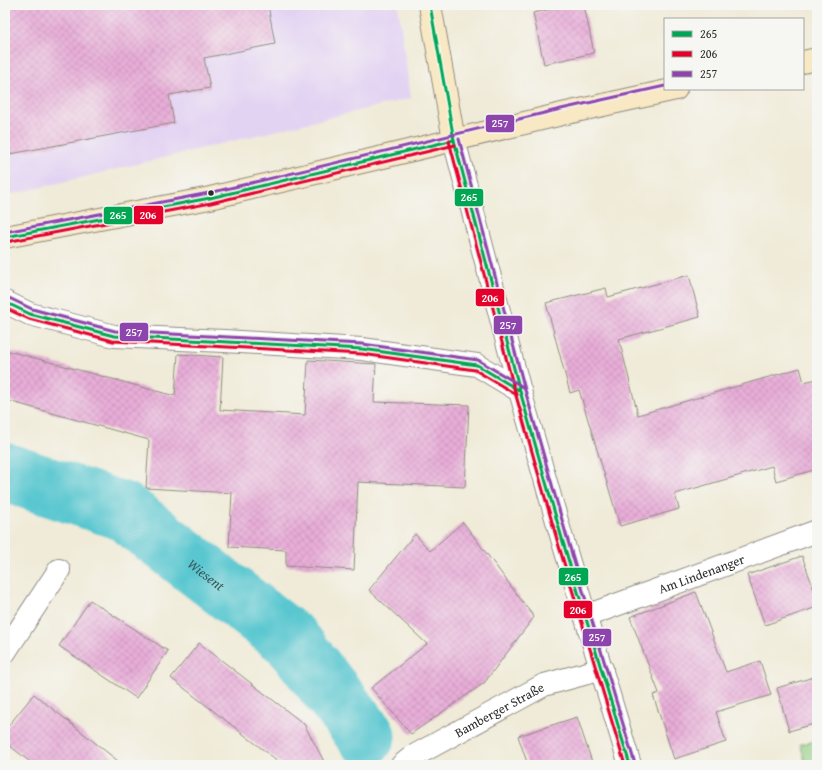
<svg xmlns="http://www.w3.org/2000/svg" width="822" height="770" viewBox="0 0 822 770" font-family="'Gentium Book Plus',serif">
<style>
.built{fill:#e3d3f3}
.green{fill:#93ce82;stroke:#5f7c56}
.lines{fill:none;stroke-linecap:round;stroke-linejoin:round}
.river{stroke:#5ac7d0;stroke-width:59}
.building{fill:url(#building-cross-hatch)}
.minor-casing{stroke:#8e8b82;stroke-width:24}
.tertiary-casing{stroke:#8e8b82;stroke-width:24}
.secondary-casing{stroke:#8e8b82;stroke-width:24}
.minor{stroke:#fff;stroke-width:22}
.tertiary{stroke:#fff;stroke-width:22}
.secondary{stroke:#f8e8c3;stroke-width:22}
.bus-1-casing{stroke:#f6f6f2;stroke-width:6}
.bus-2-casing{stroke:#f6f6f2;stroke-width:6}
.bus-3-casing{stroke:#f6f6f2;stroke-width:6}
.bus-1{stroke:#00a651;stroke-width:3}
.bus-2{stroke:#e4002b;stroke-width:3}
.bus-3{stroke:#8e44ad;stroke-width:3}
.bus-dot{fill:#2b2b2b;stroke:#f6f6f2;stroke-width:1.5}
.labels{text-anchor:middle;dominant-baseline:central;stroke-width:3.5;stroke-linejoin:round;paint-order:stroke}
.street-label{font-size:13px;fill:#2b2b2b;stroke:#f6f6f2}
.water-label{font-size:14px;font-style:italic;fill:#395a5d;stroke:#f6f6f2}
.line-badge{stroke:#f6f6f2;stroke-width:1.5}
.badge-label{font-size:11px;text-anchor:middle;font-weight:bold;fill:#fff}
</style>
<defs>
<pattern id="building-cross-hatch" width="8" height="8" patternUnits="userSpaceOnUse"><rect width="8" height="8" fill="#e8add8"/><path d="M0 0l8 8M0 8l8-8" fill="none" stroke="#c795ba"/></pattern>
</defs>
<rect width="100%" height="100%" fill="#f6f6f2"/>
<filter id="ink" filterUnits="userSpaceOnUse"><feTurbulence type="fractalNoise" baseFrequency=".025" numOctaves="2"/><feDisplacementMap in="SourceGraphic" scale="8" xChannelSelector="R" yChannelSelector="G"/><feConvolveMatrix kernelMatrix="1 2 1 2 8 2 1 2 1" color-interpolation-filters="sRGB"/></filter>
<filter id="wash" filterUnits="userSpaceOnUse"><feTurbulence type="fractalNoise" baseFrequency=".012" numOctaves="4" result="noise"/><feDisplacementMap in="SourceGraphic" scale="16" xChannelSelector="R" yChannelSelector="G"/><feGaussianBlur stdDeviation="0.9" result="paint"/><feColorMatrix in="noise" values="0 0 0 0 0 0 0 0 0 0 0 0 0 0 0 0 0 1.4 0 .05"/><feComposite in="paint" operator="in"/></filter>
<g filter="url(#wash)">
<rect width="100%" height="100%" fill="#f0ebd8"/>
<!-- built -->
<polygon class="built" points="5,5 398,5 411,98 5,196"/>
<!-- green -->
<polygon class="green" points="817,741 817,765 806,765 800,744"/>
<g class="lines">
<!-- river -->
<path class="river" id="s1" d="M5,472L125,512L291,640L366,736"/>
</g>
<g id="blocks">
<!-- building -->
<g class="building">
<polygon points="5,5 268,5 275,44 204,58 210,88 169,95 174,123 5,155"/>
<polygon points="570,5 584,5 594,53 544,64 533,13"/>
<polygon points="689,275 700,317 619,339 638,415 800,368 804,382 817,379 817,469 776,481 772,466 675,494 679,509 620,526 579,390 570,393 546,303 606,288 608,297"/>
<polygon points="5,350 175,396 178,354 223,357 220,410 305,415 308,360 376,364 374,402 469,405 465,487 358,482 354,570 286,566 286,550 229,547 232,493 146,488 149,440 5,400"/>
<polygon points="463,522 534,617 484,683 411,734 371,688 427,644 369,590 415,534 430,551"/>
<polygon points="802,556 817,598 817,607 765,625 747,575"/>
<polygon points="696,592 726,672 760,661 771,695 716,712 726,742 674,759 653,695 659,693 630,617"/>
<polygon points="90,600 168,651 136,698 59,646"/>
<polygon points="199,643 304,724 326,765 283,765 171,678"/>
<polygon points="817,676 817,723 789,731 777,688"/>
<polygon points="34,694 123,765 34,765 5,742 5,730"/>
<polygon points="577,717 593,765 528,765 518,736"/>
</g>
</g>
</g>
<g filter="url(#ink)">
<use href="#blocks" fill-opacity="0" stroke="#8e8b82" stroke-width="1"/>
<g class="lines">
<!-- minor casing -->
<g class="minor-casing">
<g id="minor">
<polyline points="5,302 30,314 114,336 224,341 362,349 477,365 520,391"/>
<path id="s2" d="M586,616L817,531"/>
<polyline points="5,652 59,570"/>
<path id="s3" d="M402,765L412,757L544,685L602,669"/>
</g>
</g>
<!-- tertiary casing -->
<g class="tertiary-casing">
<polyline id="tertiary" points="454,140 520,391 563,542 630,765"/>
</g>
<!-- secondary casing -->
<g class="secondary-casing">
<g id="secondary">
<polyline points="430,5 454,140"/>
<polyline points="803,62 817,59"/>
<polyline points="5,237 210,198 383,157 562,114 676,89"/>
</g>
</g>
<!-- minor -->
<use href="#minor" class="minor"/>
<!-- tertiary -->
<use href="#tertiary" class="tertiary"/>
<!-- secondary -->
<use href="#secondary" class="secondary"/>
<!-- bus-1 casing -->
<g class="bus-1-casing">
<g id="bus-1">
<polyline points="430,5 454,140 520,391 563,542 630,765"/>
<polyline points="5,237 210,198 454,140"/>
<polyline points="5,302 30,314 114,336 362,349 477,365 520,391"/>
</g>
</g>
<!-- bus-2 casing -->
<g class="bus-2-casing">
<g id="bus-2">
<polyline points="449,141 515,392 558,543 625,765"/>
<polyline points="6,242 211,203 455,145"/>
<polyline points="5,308 29,319 113,341 362,354 475,370 517,395"/>
</g>
</g>
<!-- bus-3 casing -->
<g class="bus-3-casing">
<g id="bus-3">
<polyline points="459,139 525,390 568,541 635,764"/>
<polyline points="5,232 209,193 561,109 665,86"/>
<polyline points="7,297 32,309 115,331 362,344 478,360 523,387"/>
</g>
</g>
<!-- bus-1 -->
<use href="#bus-1" class="bus-1"/>
<!-- bus-2 -->
<use href="#bus-2" class="bus-2"/>
<!-- bus-3 -->
<use href="#bus-3" class="bus-3"/>
</g>
</g>
<!-- markers -->
<circle class="bus-dot" cx="211" cy="193" r="3.5"/>
<g class="labels">
<!-- street labels -->
<g class="street-label">
<text stroke="none"><textPath href="#s2" startOffset="123">Am Lindenanger</textPath></text>
<text stroke="none"><textPath href="#s3" startOffset="112">Bamberger Straße</textPath></text>
</g>
<!-- water labels -->
<g class="water-label">
<text stroke="none"><textPath href="#s1" startOffset="229">Wiesent</textPath></text>
</g>
</g>
<g class="line-badge">
<rect x="485" y="114" width="30" height="19" rx="4" fill="#8e44ad"/>
<rect x="454" y="188" width="30" height="19" rx="4" fill="#00a651"/>
<rect x="133" y="205" width="31" height="20" rx="4" fill="#e4002b"/>
<rect x="103" y="206" width="30" height="19" rx="4" fill="#00a651"/>
<rect x="475" y="288" width="30" height="19" rx="4" fill="#e4002b"/>
<rect x="493" y="315" width="30" height="20" rx="4" fill="#8e44ad"/>
<rect x="119" y="322" width="30" height="20" rx="4" fill="#8e44ad"/>
<rect x="558" y="567" width="31" height="19" rx="4" fill="#00a651"/>
<rect x="563" y="600" width="30" height="19" rx="4" fill="#e4002b"/>
<rect x="582" y="628" width="30" height="19" rx="4" fill="#8e44ad"/>
</g>
<g class="badge-label">
<text x="500" y="127">257</text>
<text x="469" y="201">265</text>
<text x="148" y="219">206</text>
<text x="118" y="219">265</text>
<text x="490" y="302">206</text>
<text x="508" y="329">257</text>
<text x="134" y="336">257</text>
<text x="573" y="581">265</text>
<text x="578" y="614">206</text>
<text x="597" y="641">257</text>
</g>
<!-- margin -->
<rect width="822" height="770" fill="none" stroke="#f6f6f2" stroke-width="20"/>
<!-- legend -->
<rect x="664" y="18" width="140" height="72" fill="#f6f6f2" stroke="#a5a5a2"/>
<rect x="672" y="31" width="20" height="6" fill="#00a651" stroke="#a5a5a2"/>
<text x="700" y="38" font-size="12" fill="#2b2b2b">265</text>
<rect x="672" y="51" width="20" height="6" fill="#e4002b" stroke="#a5a5a2"/>
<text x="700" y="58" font-size="12" fill="#2b2b2b">206</text>
<rect x="672" y="71" width="20" height="6" fill="#8e44ad" stroke="#a5a5a2"/>
<text x="700" y="78" font-size="12" fill="#2b2b2b">257</text>
</svg>
